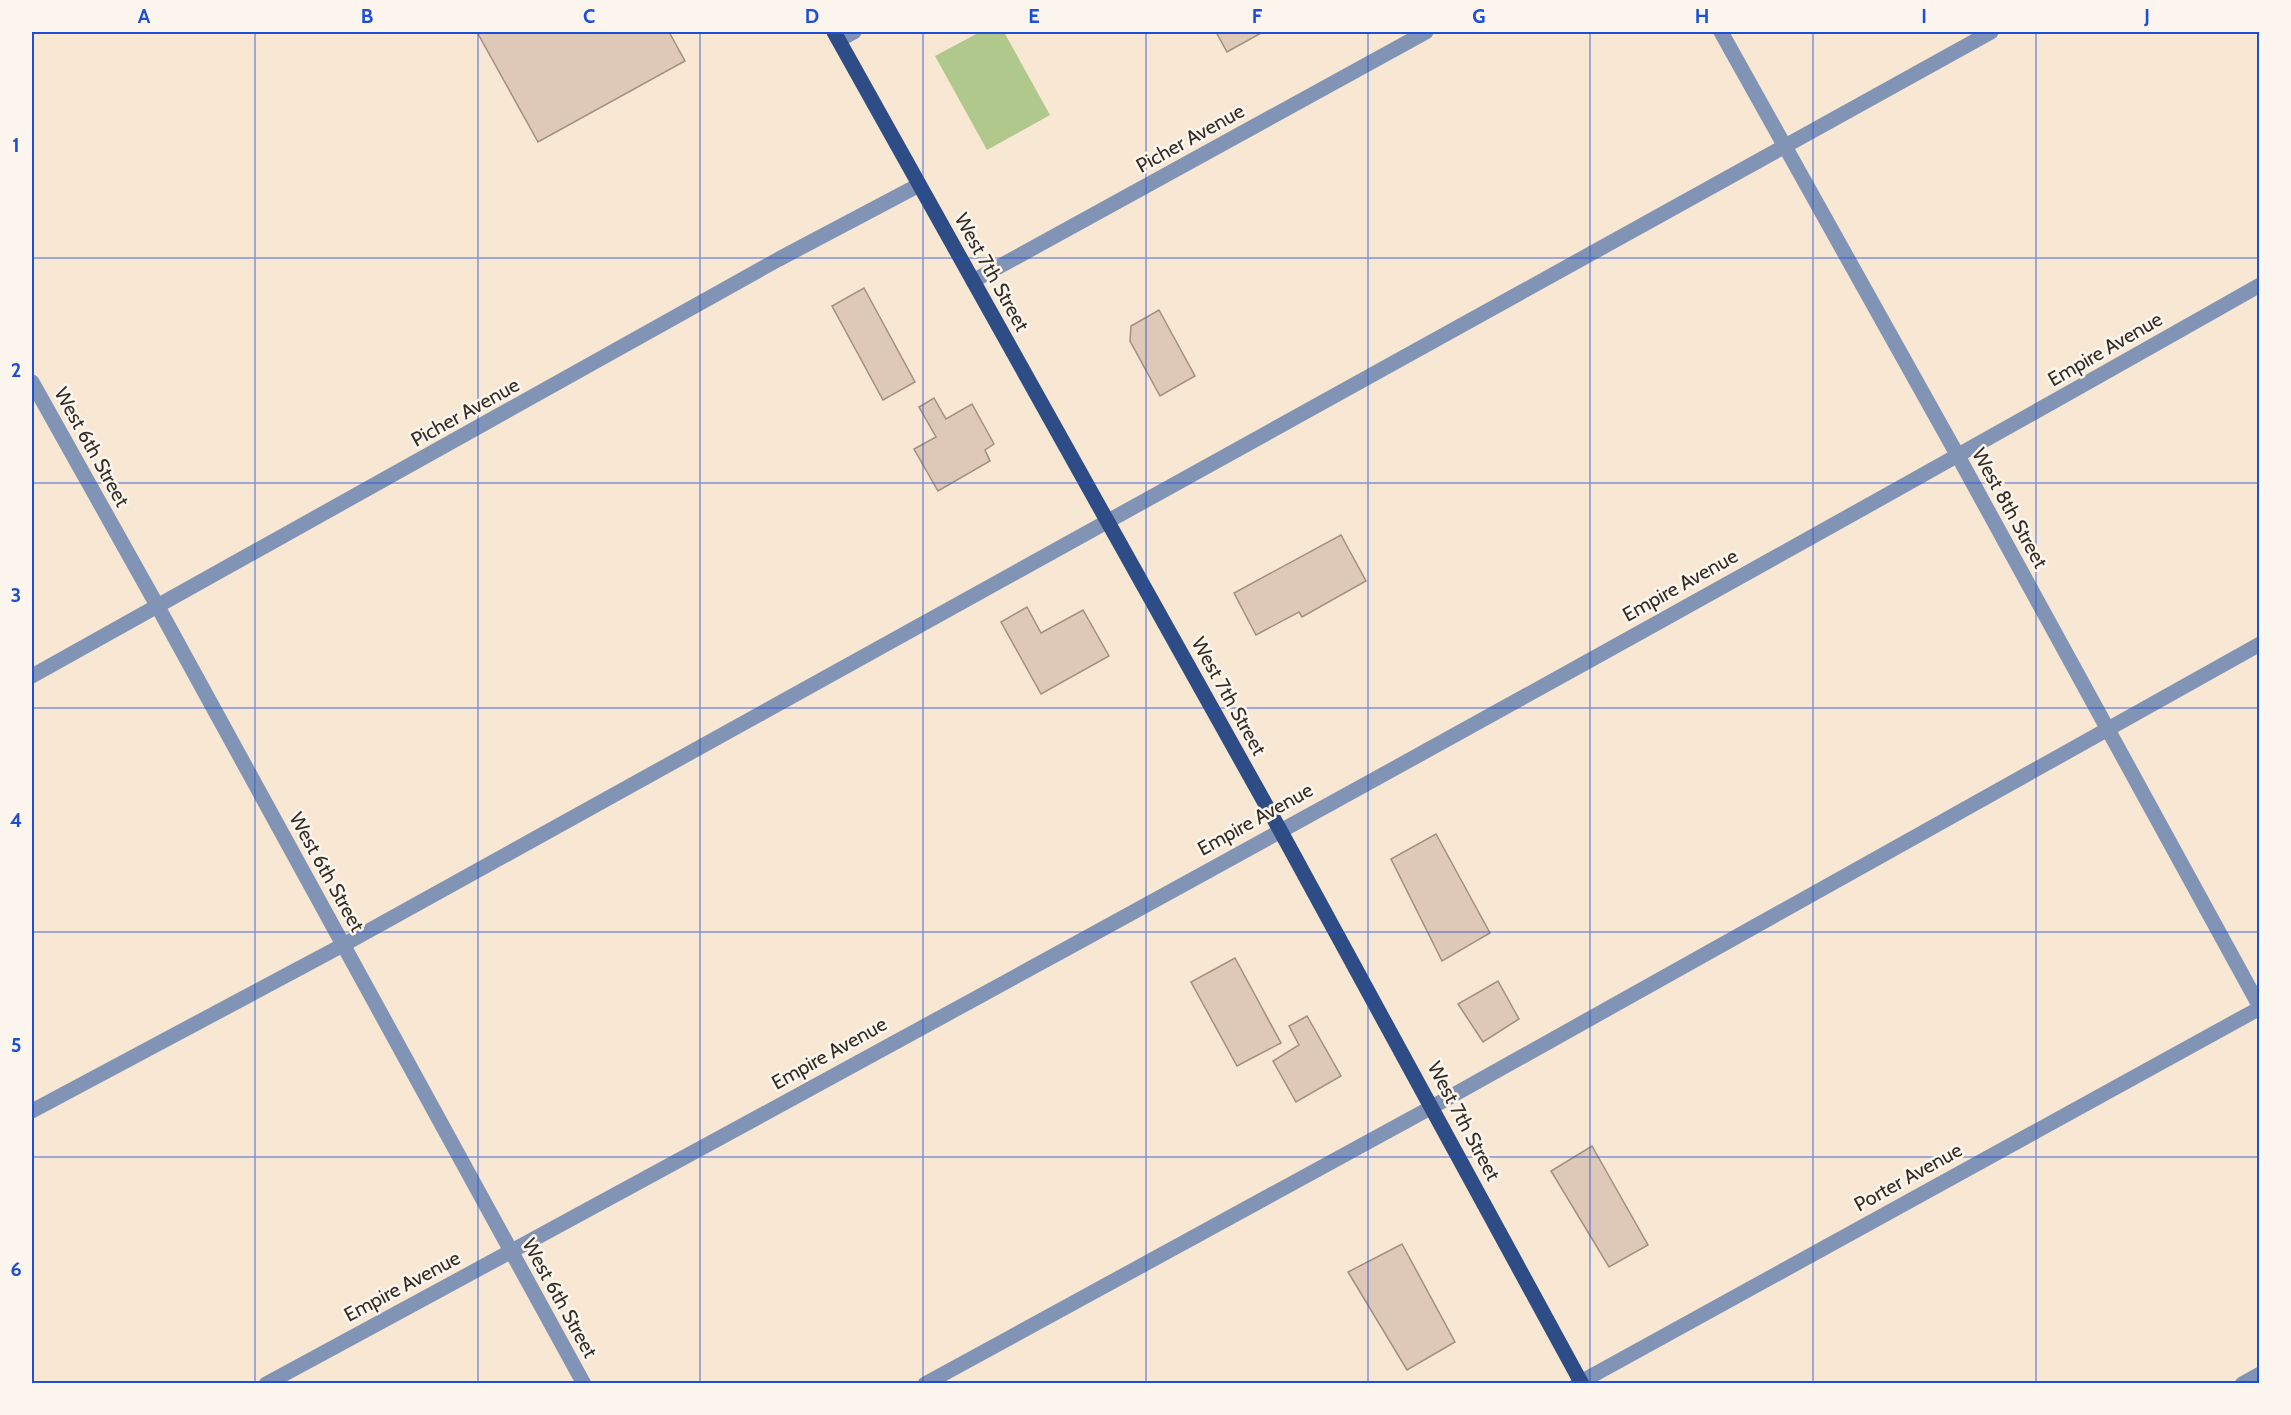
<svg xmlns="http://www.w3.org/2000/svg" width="2291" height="1415" viewBox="0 0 2291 1415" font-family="Cabin,sans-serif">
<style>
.green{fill:#b1c88c}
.building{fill:#dec8b8;stroke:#a38f7f;stroke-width:1.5}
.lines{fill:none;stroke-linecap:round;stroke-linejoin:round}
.minor{stroke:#8294b5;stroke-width:15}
.major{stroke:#2e4c85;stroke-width:15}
.grid{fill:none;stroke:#1d4ed8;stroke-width:1.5;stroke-opacity:0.55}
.labels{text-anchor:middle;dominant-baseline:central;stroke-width:5;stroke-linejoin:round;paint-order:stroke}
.street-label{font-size:20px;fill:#342d25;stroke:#fdf6ee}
.neatline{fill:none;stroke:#1d4ed8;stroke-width:2}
.grid-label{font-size:20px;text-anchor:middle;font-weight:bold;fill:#1d4ed8}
</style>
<rect width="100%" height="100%" fill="#f8e7d3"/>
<!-- green -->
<polygon class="green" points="980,32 1004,32 1050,115 987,150 935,56"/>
<!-- building -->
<g class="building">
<polygon points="477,32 669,32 685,61 538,142"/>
<polygon points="1216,32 1263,32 1227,52"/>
<polygon points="864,288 915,382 883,400 832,306"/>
<polygon points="1159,310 1195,376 1160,396 1130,341 1131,326"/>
<polygon points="934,398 946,419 972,404 994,444 985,450 990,461 938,491 914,449 936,437 919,407"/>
<polygon points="1341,535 1366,581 1302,617 1299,612 1256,635 1234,593"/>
<polygon points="1027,607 1041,633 1083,610 1109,656 1041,694 1001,622"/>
<polygon points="1436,834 1490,933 1442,961 1391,859"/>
<polygon points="1235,958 1281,1043 1237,1066 1191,982"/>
<polygon points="1498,981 1519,1019 1483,1042 1458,1004"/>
<polygon points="1307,1016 1341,1076 1296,1102 1273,1061 1299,1045 1289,1026"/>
<polygon points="1592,1146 1648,1245 1609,1267 1551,1171"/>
<polygon points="1402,1244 1455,1342 1407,1370 1348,1272"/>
</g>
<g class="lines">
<!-- minor -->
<g class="minor">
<polyline points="1721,32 1958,456 2260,1007"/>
<polyline points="839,40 854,32"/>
<polyline points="973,281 1426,32"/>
<polyline points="32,382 158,607 584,1384"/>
<polyline points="32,676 779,259 919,185"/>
<polyline points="32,1111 343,945 1991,32"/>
<path d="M266,1384C934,1023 1600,659 2260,285"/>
<polyline points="925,1384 1432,1107 2260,644"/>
<polyline points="1577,1384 2260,1008"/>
<polyline points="2242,1384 2260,1374"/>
</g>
<!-- major -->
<polyline class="major" points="834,32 1280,830 1582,1384"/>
</g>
<!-- grid -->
<path class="grid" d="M255,32V1384M478,32V1384M700,32V1384M923,32V1384M1146,32V1384M1368,32V1384M1590,32V1384M1813,32V1384M2036,32V1384M32,258H2260M32,483H2260M32,708H2260M32,932H2260M32,1157H2260"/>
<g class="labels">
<!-- street labels -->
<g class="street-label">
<text transform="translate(1190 138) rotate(-29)">Picher Avenue</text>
<text transform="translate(992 272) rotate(61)">West 7th Street</text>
<text transform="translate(2105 349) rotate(-30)">Empire Avenue</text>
<text transform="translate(465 412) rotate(-29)">Picher Avenue</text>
<text transform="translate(92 447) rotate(61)">West 6th Street</text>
<text transform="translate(2010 508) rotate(61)">West 8th Street</text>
<text transform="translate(1680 585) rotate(-29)">Empire Avenue</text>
<text transform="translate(1229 696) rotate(61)">West 7th Street</text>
<text transform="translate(1255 819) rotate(-29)">Empire Avenue</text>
<text transform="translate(327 872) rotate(61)">West 6th Street</text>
<text transform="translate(829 1053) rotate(-29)">Empire Avenue</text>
<text transform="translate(1464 1121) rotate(62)">West 7th Street</text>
<text transform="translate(1908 1177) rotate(-29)">Porter Avenue</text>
<text transform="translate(402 1286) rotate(-28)">Empire Avenue</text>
<text transform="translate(560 1298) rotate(61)">West 6th Street</text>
</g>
</g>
<!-- border -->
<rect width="2291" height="1415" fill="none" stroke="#fdf6ee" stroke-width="66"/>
<rect x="33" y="33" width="2225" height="1349" class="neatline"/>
<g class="grid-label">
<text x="144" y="23">A</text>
<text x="367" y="23">B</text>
<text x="589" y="23">C</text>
<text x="812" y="23">D</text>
<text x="1034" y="23">E</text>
<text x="1257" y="23">F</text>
<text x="1479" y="23">G</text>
<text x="1702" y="23">H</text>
<text x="1924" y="23">I</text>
<text x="2147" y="23">J</text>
<text x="16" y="152">1</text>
<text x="16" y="377">2</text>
<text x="16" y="602">3</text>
<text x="16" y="827">4</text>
<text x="16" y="1052">5</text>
<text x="16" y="1276">6</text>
</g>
</svg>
